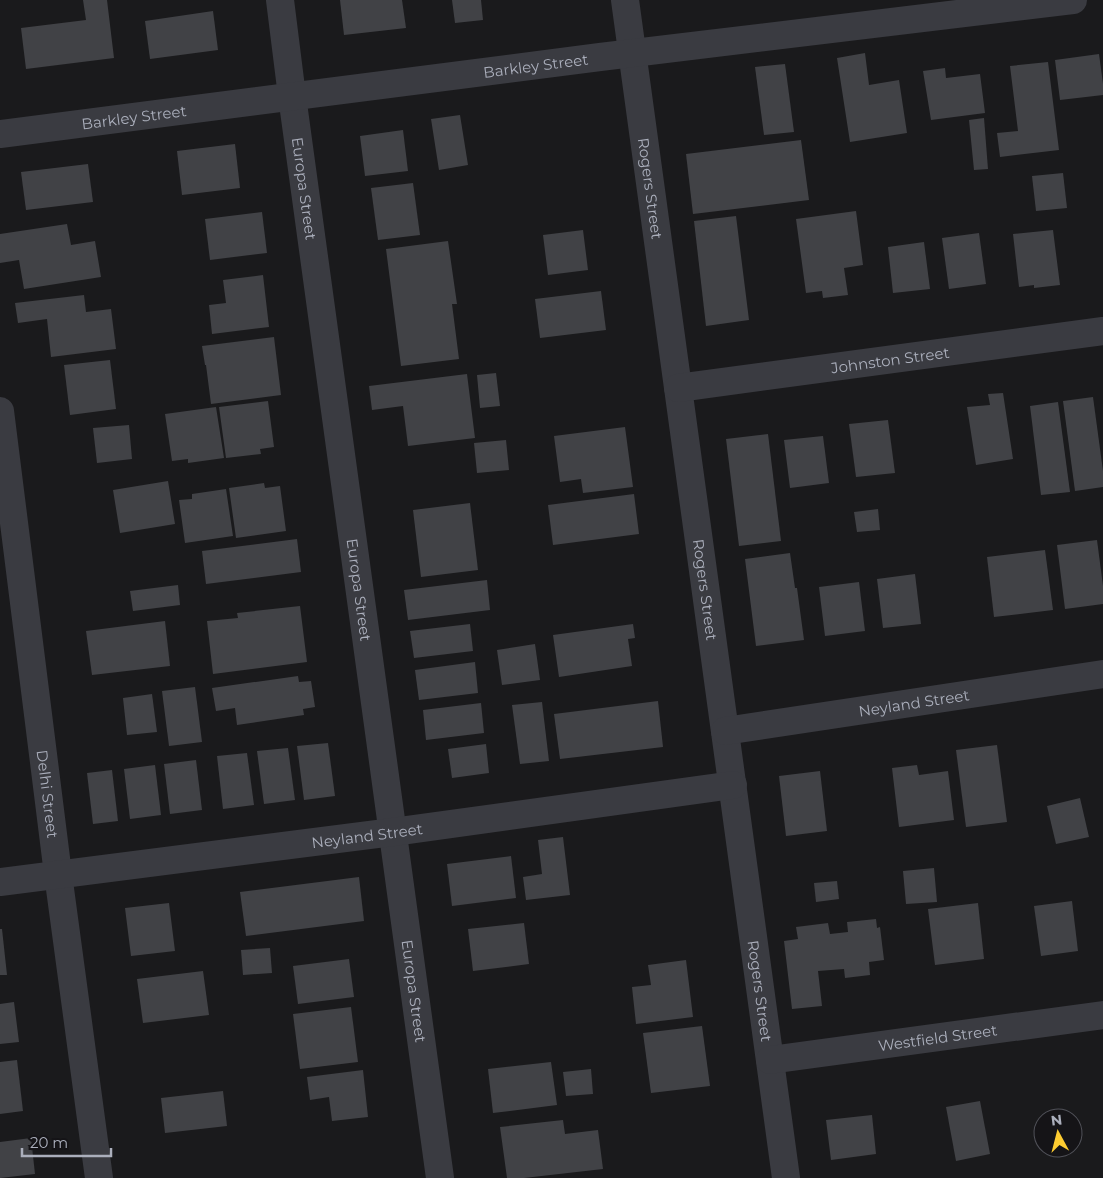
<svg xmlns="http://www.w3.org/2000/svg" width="1103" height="1178" viewBox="0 0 1103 1178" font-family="Montserrat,sans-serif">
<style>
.building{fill:#414246}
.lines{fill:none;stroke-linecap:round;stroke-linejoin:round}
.minor{stroke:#3a3b41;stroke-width:28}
.labels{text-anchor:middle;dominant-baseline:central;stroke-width:4;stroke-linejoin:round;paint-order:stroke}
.street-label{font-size:15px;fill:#abafbc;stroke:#151417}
</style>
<rect width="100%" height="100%" fill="#1a1a1c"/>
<!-- building -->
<g class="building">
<polygon points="83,0 107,0 114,58 26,69 21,28 86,20"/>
<polygon points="340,0 402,0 406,28 344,35"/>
<polygon points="452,0 481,0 483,20 455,23"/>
<polygon points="213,11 218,50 150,59 145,21"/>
<polygon points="865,53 869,85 899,80 907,133 850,142 837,58"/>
<polygon points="1099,54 1103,84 1103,95 1060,100 1055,60"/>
<polygon points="1048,62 1059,150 1000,157 997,133 1018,131 1010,66"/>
<polygon points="785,64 794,132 764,135 755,67"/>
<polygon points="945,68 946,78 980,74 985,113 931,120 923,71"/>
<polygon points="460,115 468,165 439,170 431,119"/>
<polygon points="984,118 988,169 974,170 969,120"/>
<polygon points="403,130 408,171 365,176 360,136"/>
<polygon points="801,140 809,200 693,214 686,154"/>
<polygon points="235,144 240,188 182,195 177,151"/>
<polygon points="88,164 93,202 26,210 21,172"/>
<polygon points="1063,173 1067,208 1036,211 1032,176"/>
<polygon points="413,183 420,235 378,240 371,188"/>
<polygon points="856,211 863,265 844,268 848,295 823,298 822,291 806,293 796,219"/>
<polygon points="262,212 267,253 210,260 205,219"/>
<polygon points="736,216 749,320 706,326 694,221"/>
<polygon points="67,224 71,245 95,241 101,277 24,289 19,260 0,263 0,234"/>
<polygon points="583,230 588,270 548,275 543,235"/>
<polygon points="1053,230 1060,285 1034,288 1034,285 1019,287 1013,234"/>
<polygon points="979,233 986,284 949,289 942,238"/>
<polygon points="448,241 457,304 452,304 459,359 401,366 386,249"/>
<polygon points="924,242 930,289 893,293 888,247"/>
<polygon points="263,275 269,327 212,334 209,305 226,303 223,280"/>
<polygon points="601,291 606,330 540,338 535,299"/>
<polygon points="84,295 86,312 111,309 116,349 51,357 47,319 18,323 15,303"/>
<polygon points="274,337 281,395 211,404 206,365 205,365 202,346"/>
<polygon points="110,360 116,409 70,415 64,365"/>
<polygon points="496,373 500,406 480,408 477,375"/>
<polygon points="467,374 475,438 408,446 403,406 372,410 369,386"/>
<polygon points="1003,393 1013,459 976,465 967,407 990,405 988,394"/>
<polygon points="1093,397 1103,471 1103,487 1075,491 1063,401"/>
<polygon points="268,401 274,447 260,449 261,454 226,458 219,407"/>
<polygon points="1058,402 1070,492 1041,495 1030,406"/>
<polygon points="216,407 224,458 188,463 188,459 172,461 165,414"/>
<polygon points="888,420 895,473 856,477 849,424"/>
<polygon points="129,425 132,459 97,463 93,428"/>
<polygon points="625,427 633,487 583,493 581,479 560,482 554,436"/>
<polygon points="768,434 781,541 739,546 726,439"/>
<polygon points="823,436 829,483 790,488 784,440"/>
<polygon points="506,440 509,470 477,473 474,443"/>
<polygon points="168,481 175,524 120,533 113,490"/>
<polygon points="264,483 265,488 280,486 286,531 236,538 229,488"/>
<polygon points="226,489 233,536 185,543 179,500 192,499 192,494"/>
<polygon points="634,494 639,534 553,545 548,505"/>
<polygon points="470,503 478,570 421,577 413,510"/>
<polygon points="878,509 880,530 857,532 854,512"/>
<polygon points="297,539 301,572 206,584 202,551"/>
<polygon points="1097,540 1103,586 1103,604 1065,609 1057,545"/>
<polygon points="1045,550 1053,610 994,617 987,557"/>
<polygon points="790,553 795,588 797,588 804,640 756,646 745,559"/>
<polygon points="915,574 921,624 883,628 877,579"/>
<polygon points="487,580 490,610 408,620 404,590"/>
<polygon points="859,582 865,631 825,636 819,587"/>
<polygon points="178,585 180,605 133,611 130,591"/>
<polygon points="300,606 307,662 213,674 207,621 238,618 237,613"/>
<polygon points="165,621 170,666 92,675 86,631"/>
<polygon points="470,624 473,651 414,658 410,631"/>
<polygon points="633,624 635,638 628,639 632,666 559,677 553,635"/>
<polygon points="535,644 540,680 502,685 497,650"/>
<polygon points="475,662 478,693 419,700 415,670"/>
<polygon points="298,676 299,682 311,681 315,707 303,709 304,715 237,725 235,708 216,711 212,688"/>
<polygon points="195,687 202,742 169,746 162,691"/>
<polygon points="152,694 157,732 127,735 123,698"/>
<polygon points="658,701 663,747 560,759 554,714"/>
<polygon points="542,702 549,761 520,764 512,705"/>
<polygon points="481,703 484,733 426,740 423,710"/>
<polygon points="328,743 335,796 304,800 297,746"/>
<polygon points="486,744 489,773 452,778 448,749"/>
<polygon points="997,745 1007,822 966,827 956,750"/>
<polygon points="288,748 295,800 264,804 257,751"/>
<polygon points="247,753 254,805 223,809 217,756"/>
<polygon points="196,760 202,810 170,814 164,764"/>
<polygon points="155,765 161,815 130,819 124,769"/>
<polygon points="917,765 919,775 948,771 954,820 899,827 892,768"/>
<polygon points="112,770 118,821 93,824 87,773"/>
<polygon points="820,771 827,831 786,836 779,776"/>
<polygon points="1080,798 1089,837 1056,844 1047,806"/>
<polygon points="563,837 570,895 526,900 523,877 542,874 538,840"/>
<polygon points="511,856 516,898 452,906 447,864"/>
<polygon points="934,868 937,902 906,904 903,871"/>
<polygon points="359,877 364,921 246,936 240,892"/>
<polygon points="837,881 839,899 816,902 814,883"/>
<polygon points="1072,901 1078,951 1041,956 1034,906"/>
<polygon points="169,903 175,951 131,956 125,908"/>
<polygon points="978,903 984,959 935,965 928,909"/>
<polygon points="876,919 877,928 880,927 884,960 869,962 870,975 845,978 844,969 818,971 822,1006 792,1009 784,941 798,939 796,927 828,923 830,934 848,932 847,922"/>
<polygon points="524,923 529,964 473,971 468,929"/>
<polygon points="0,929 2,929 7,975 0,975"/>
<polygon points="270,948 272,973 243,975 241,950"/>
<polygon points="349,959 354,997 298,1004 293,966"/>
<polygon points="686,960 693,1017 636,1024 632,987 651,985 648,965"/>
<polygon points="203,971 209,1015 143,1023 137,979"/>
<polygon points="14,1002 19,1042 0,1044 0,1004"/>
<polygon points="351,1007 358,1062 300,1069 293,1014"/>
<polygon points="702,1026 710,1086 651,1093 643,1033"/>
<polygon points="17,1060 23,1111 0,1114 0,1062"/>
<polygon points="551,1062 557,1105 493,1113 488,1069"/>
<polygon points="591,1069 593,1094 566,1096 563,1072"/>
<polygon points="363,1070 368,1117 332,1121 329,1097 310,1100 307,1077"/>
<polygon points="223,1091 227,1126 165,1133 161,1098"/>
<polygon points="980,1101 990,1154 956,1161 946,1107"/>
<polygon points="872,1115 876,1154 831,1160 826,1120"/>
<polygon points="563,1120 565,1134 598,1130 603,1169 524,1178 507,1178 500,1127"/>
<polygon points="31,1138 35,1174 0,1178 0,1142"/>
</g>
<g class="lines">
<!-- minor -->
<g class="minor">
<path id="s1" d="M280,0L292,96L440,1178"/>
<path id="s2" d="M625,0L786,1178"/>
<path id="s3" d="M0,134L600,57L1073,0"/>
<path id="s4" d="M678,388L1103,331"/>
<path id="s5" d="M0,411L58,874L99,1178"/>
<path id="s6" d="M725,731L1103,674"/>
<path id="s7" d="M0,882L393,832L733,785"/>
<path id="s8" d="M770,1060L1103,1015"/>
</g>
</g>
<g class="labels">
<!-- street labels -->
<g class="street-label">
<text stroke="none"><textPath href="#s3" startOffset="540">Barkley Street</textPath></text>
<text stroke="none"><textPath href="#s3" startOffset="135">Barkley Street</textPath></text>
<text stroke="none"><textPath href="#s1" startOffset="190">Europa Street</textPath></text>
<text stroke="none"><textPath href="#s2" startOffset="190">Rogers Street</textPath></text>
<text stroke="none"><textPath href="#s4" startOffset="214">Johnston Street</textPath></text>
<text stroke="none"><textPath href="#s1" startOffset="595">Europa Street</textPath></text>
<text stroke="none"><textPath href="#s2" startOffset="595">Rogers Street</textPath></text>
<text stroke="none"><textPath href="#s6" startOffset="191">Neyland Street</textPath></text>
<text stroke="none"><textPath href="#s5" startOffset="386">Delhi Street</textPath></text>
<text stroke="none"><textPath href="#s7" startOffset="370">Neyland Street</textPath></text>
<text stroke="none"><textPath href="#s1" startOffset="1000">Europa Street</textPath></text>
<text stroke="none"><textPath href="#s2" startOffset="1000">Rogers Street</textPath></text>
<text stroke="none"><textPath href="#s8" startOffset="169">Westfield Street</textPath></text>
</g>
</g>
<!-- north arrow -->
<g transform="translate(1058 1133) rotate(353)"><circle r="24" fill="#151417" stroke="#515259"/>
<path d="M0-4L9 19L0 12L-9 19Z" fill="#fdcc31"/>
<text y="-8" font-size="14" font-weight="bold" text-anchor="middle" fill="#abafbc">N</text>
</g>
<!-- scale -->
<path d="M22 1148v8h89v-8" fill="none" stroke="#abafbc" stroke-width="2.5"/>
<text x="30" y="1148" font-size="15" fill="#abafbc" stroke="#151417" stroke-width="4" paint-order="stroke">20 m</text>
</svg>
